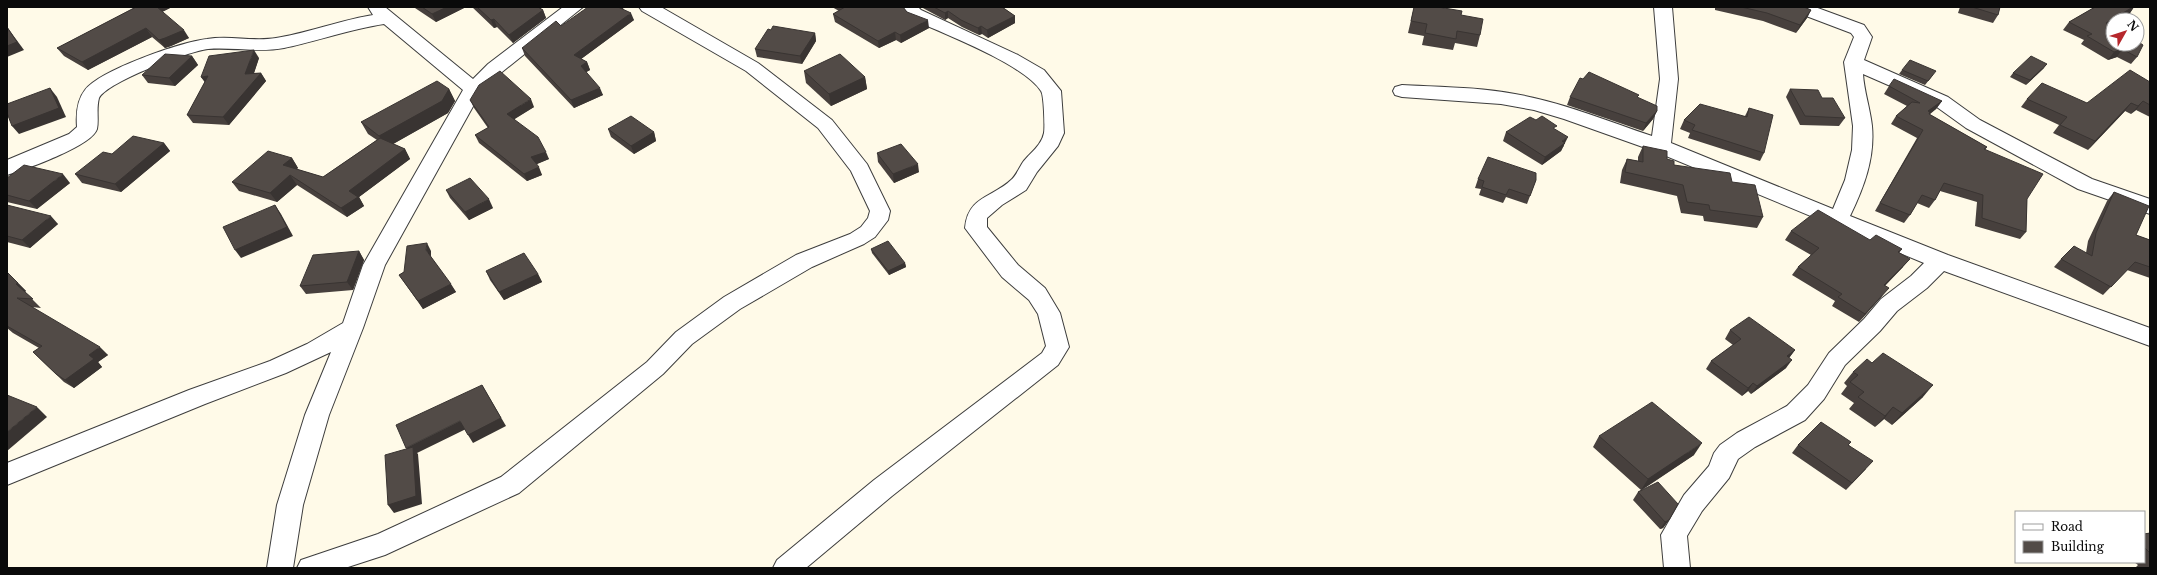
<svg xmlns="http://www.w3.org/2000/svg" width="2157" height="575" viewBox="0 0 2157 575" font-family="'Libre Baskerville',serif">
<style>
.lines{fill:none;stroke-linecap:round;stroke-linejoin:round}
.street-casing{stroke:#3d3d3d;stroke-width:2}
.street{fill:#fff;fill-rule:evenodd}
.wall{fill:#47403d}
.shaded-wall{fill:#393432}
.building{fill:#524b47;stroke:#393432}
</style>
<rect width="100%" height="100%" fill="#fffae8"/>
<g class="lines">
<!-- street casing -->
<g class="street-casing">
<g id="street">
<path d="M368,7H385L473,79L488,64L563,7H583L502,72L481,92L385,265L363,328L329,415L303,505L293,568H267L277,505L305,415L331,352L286,373L205,404L7,485V463L189,390L270,361L307,344L343,323L363,265L463,90L384,24C350,29 318,41 284,48C258,53 234,47 208,49C189,51 107,82 99,98C96,109 99,120 97,129C92,146 24,170 7,175V160L69,134L77,127C76,114 77,100 85,90C100,70 181,42 207,39C230,35 253,42 276,38C309,33 340,20 373,15Z"/>
<polygon points="639,7 661,7 758,63 832,120 867,164 890,211 888,220 875,237 864,244 812,267 740,309 692,344 663,374 519,493 385,555 345,568 297,568 301,560 378,534 501,477 647,362 676,332 724,297 796,255 850,234 861,227 868,218 870,211 851,171 818,128 746,71 642,11"/>
<path d="M899,7H918L921,10L1018,55L1044,70L1061,91L1064,133L1058,146L1037,172L1026,190L1002,205L987,218V227L1018,265L1045,288L1060,313L1069,347L1058,365L892,496L806,568H773L777,560L874,480L1042,353L1046,346L1038,314L1029,300L1002,277L965,228C968,196 992,198 1011,180C1016,176 1019,168 1023,162C1030,153 1042,145 1044,133C1045,127 1044,95 1041,91C1024,64 940,32 909,18Z"/>
<path d="M1654,7H1672L1678,79L1671,143L1833,209L1845,180L1852,150L1853,126L1844,62L1854,37L1851,33L1793,11L1790,7H1815L1864,25L1872,37L1864,60L1948,97L1980,120L2092,179L2150,199V214L2078,189L1966,128L1934,105L1863,74C1864,91 1870,108 1872,126C1875,158 1864,187 1850,216L1948,255L2150,328V346L1944,271L1927,288L1897,311L1880,331L1845,365L1824,399L1805,420L1755,447L1738,459L1729,478L1702,511L1687,536L1690,568H1664L1661,535L1684,495L1709,466L1714,453L1720,445L1737,433L1787,406L1808,385L1829,353L1864,319L1881,299L1911,276L1924,263L1654,151L1564,119L1534,110L1501,104L1402,97L1395,95L1393,91L1395,87L1402,85C1440,87 1478,87 1515,94C1562,102 1607,121 1652,136L1660,79Z"/>
</g>
</g>
<!-- street -->
<use href="#street" class="street"/>
</g>
<!-- wall -->
<g class="wall">
<polygon points="136,7 172,7 162,12 189,38 171,46 165,48 152,37 88,70 64,56 57,48"/>
<polygon points="415,7 466,7 436,22 415,8"/>
<polygon points="472,7 538,7 543,10 546,18 513,43 497,27 494,28"/>
<polygon points="832,7 903,7 907,12 929,28 901,43 896,40 879,48 835,22 833,14 839,11"/>
<polygon points="921,7 1002,7 1015,16 1015,23 988,38 982,34 979,35 962,27 948,18 945,20"/>
<polygon points="1414,7 1461,15 1480,35 1477,47 1455,43 1453,50 1422,45 1424,36 1408,33"/>
<polygon points="1709,7 1804,7 1811,10 1807,18 1796,33 1763,21 1715,10 1715,8"/>
<polygon points="1960,7 2000,7 1998,15 1993,23 1958,13"/>
<polygon points="2095,7 2134,7 2130,13 2110,25 2137,57 2131,64 2117,57 2108,60 2081,44 2084,40 2063,30 2069,22"/>
<polygon points="623,10 634,20 581,59 587,62 590,70 586,72 603,95 574,108 525,56 522,48 561,26"/>
<polygon points="815,33 816,41 802,64 757,57 755,49"/>
<polygon points="192,56 198,65 175,86 148,83 142,75"/>
<polygon points="259,58 254,73 261,73 266,81 229,125 193,123 187,115 205,82 201,77"/>
<polygon points="2044,68 2026,85 2010,77 2013,73"/>
<polygon points="1902,70 1933,75 1925,85 1899,74"/>
<polygon points="804,71 865,77 867,89 831,106 806,83"/>
<polygon points="2150,82 2150,117 2136,110 2131,114 2125,111 2088,150 2053,133 2059,125 2021,107 2027,99 2087,103"/>
<polygon points="1889,86 1942,101 1936,109 1929,114 1987,147 1985,150 2027,199 2026,232 2020,239 1975,226 1977,202 1940,191 1935,200 1929,208 1917,203 1910,215 1904,223 1875,211 1917,138 1891,124 1896,116 1907,106 1884,94"/>
<polygon points="449,89 455,101 448,113 393,144 405,149 410,159 359,197 364,206 347,217 297,185 277,202 239,191 232,182 292,158 298,168 296,169 323,177 377,140 368,134 361,122"/>
<polygon points="1790,89 1822,98 1845,118 1839,126 1800,125 1786,97"/>
<polygon points="1570,97 1657,111 1653,119 1643,131 1567,105"/>
<polygon points="470,100 534,107 514,119 549,159 536,164 542,175 527,181 479,143 475,135 488,128 474,108"/>
<polygon points="1749,108 1764,153 1760,161 1688,138 1690,133 1680,129 1684,120 1745,116"/>
<polygon points="1536,120 1556,130 1564,146 1563,147 1561,151 1542,165 1503,141 1506,132"/>
<polygon points="608,129 654,132 656,141 634,154 611,137"/>
<polygon points="164,143 170,151 121,192 82,183 75,174 112,154"/>
<polygon points="1643,146 1667,159 1674,165 1732,182 1763,217 1757,228 1704,221 1703,216 1681,213 1677,196 1620,183 1622,170 1627,159 1638,161 1638,157"/>
<polygon points="877,153 919,172 894,183 878,162"/>
<polygon points="7,178 70,183 37,209 7,202"/>
<polygon points="1478,179 1536,180 1527,204 1506,197 1503,203 1479,195 1481,189 1475,188"/>
<polygon points="446,190 493,208 469,220 450,198"/>
<polygon points="2114,192 2136,235 2150,240 2150,278 2127,270 2103,295 2054,267 2061,259 2086,253 2088,241 2107,201"/>
<polygon points="7,205 58,224 30,248 7,242"/>
<polygon points="1791,231 1870,240 1902,249 1899,253 1903,267 1885,286 1882,296 1859,322 1832,306 1835,301 1792,275 1798,267 1811,255 1785,240"/>
<polygon points="871,249 905,263 906,267 889,275 872,253"/>
<polygon points="359,251 364,260 353,290 306,294 300,286"/>
<polygon points="431,251 431,257 456,292 423,309 404,282 399,275 404,272"/>
<polygon points="486,271 538,274 542,282 504,300 490,280"/>
<polygon points="7,272 26,291 25,292 41,308 32,307 108,355 98,362 102,367 74,388 64,382 33,352 39,348 13,333 7,328"/>
<polygon points="1730,330 1795,350 1789,358 1786,368 1751,394 1748,391 1742,396 1706,369 1711,361 1733,345 1725,339"/>
<polygon points="1853,372 1923,397 1892,425 1884,419 1875,427 1849,409 1854,403 1841,394 1847,386 1844,383"/>
<polygon points="1599,436 1694,455 1642,490 1669,520 1663,528 1660,529 1633,500 1638,492 1641,490 1593,447"/>
<polygon points="1798,445 1849,445 1866,469 1846,490 1792,453"/>
<polygon points="2150,533 2150,568 2135,568 2138,565 2134,562 2144,562 2144,534"/>
</g>
<!-- shaded-wall -->
<g class="shaded-wall">
<polygon points="156,7 172,7 160,13"/>
<polygon points="447,7 466,7 436,22 432,14"/>
<polygon points="618,7 624,7 620,15"/>
<polygon points="2133,7 2134,7 2130,13 2118,20 2113,20 2113,23 2101,30 2106,23"/>
<polygon points="543,10 546,18 513,43 509,35"/>
<polygon points="1811,10 1807,18 1796,33 1800,25"/>
<polygon points="948,11 948,18 945,20 945,13"/>
<polygon points="631,13 634,20 577,62 574,55"/>
<polygon points="1015,16 1015,23 988,38 987,30"/>
<polygon points="494,19 497,27 494,28 491,20"/>
<polygon points="928,20 929,28 901,43 900,35"/>
<polygon points="981,26 982,34 979,35 978,28"/>
<polygon points="7,27 24,50 7,57"/>
<polygon points="146,28 152,37 88,70 82,62"/>
<polygon points="184,30 189,38 171,46 165,48 159,40"/>
<polygon points="895,32 896,40 879,48 878,41"/>
<polygon points="815,33 816,41 802,64 800,56"/>
<polygon points="2122,49 2117,57 2108,60 2114,52"/>
<polygon points="254,50 259,58 251,82 245,74"/>
<polygon points="192,56 198,65 175,86 169,78"/>
<polygon points="587,62 590,70 583,74 581,66"/>
<polygon points="2047,64 2044,68 2026,85 2030,80"/>
<polygon points="261,73 266,81 229,125 223,117"/>
<polygon points="208,76 207,85 201,77"/>
<polygon points="865,77 867,89 831,106 829,94"/>
<polygon points="50,88 57,97 66,117 19,134 12,126"/>
<polygon points="600,88 603,95 574,108 571,100"/>
<polygon points="449,89 455,101 448,113 386,148 379,136"/>
<polygon points="531,99 534,107 510,122 507,114"/>
<polygon points="1942,101 1936,109 1929,115 1928,111"/>
<polygon points="2143,101 2136,110 2131,114 2138,106"/>
<polygon points="2131,103 2125,111 2088,150 2095,141"/>
<polygon points="1657,111 1653,119 1643,131 1646,123"/>
<polygon points="654,132 656,141 634,154 631,146"/>
<polygon points="1568,137 1561,151 1542,165 1545,157 1562,141"/>
<polygon points="164,143 170,151 121,192 115,184"/>
<polygon points="405,149 410,159 359,197 364,206 347,217 341,208 349,191"/>
<polygon points="546,152 549,159 535,165 531,157"/>
<polygon points="292,158 298,168 290,175 283,165"/>
<polygon points="918,164 919,172 894,183 893,174"/>
<polygon points="539,167 542,175 527,181 524,174"/>
<polygon points="63,174 70,183 37,209 29,201"/>
<polygon points="290,175 297,185 277,202 270,193"/>
<polygon points="489,199 493,208 469,220 465,212"/>
<polygon points="275,205 281,214 293,236 241,258 235,250"/>
<polygon points="51,216 58,224 30,248 22,240"/>
<polygon points="427,243 431,251 431,258 426,250"/>
<polygon points="359,251 364,260 353,290 347,282"/>
<polygon points="1910,259 1903,267 1877,293 1884,285"/>
<polygon points="905,263 906,267 889,275 888,271"/>
<polygon points="7,272 26,291 24,292 16,284"/>
<polygon points="538,274 542,282 504,300 499,292"/>
<polygon points="451,284 456,292 423,309 418,301"/>
<polygon points="1889,288 1882,296 1859,322 1865,314"/>
<polygon points="100,347 108,355 98,362 102,367 74,388 65,380 89,355"/>
<polygon points="1795,350 1789,358 1787,356"/>
<polygon points="1792,360 1786,368 1751,394 1757,386"/>
<polygon points="1753,383 1748,391 1742,396 1748,388"/>
<polygon points="482,385 506,426 473,443 468,435"/>
<polygon points="1933,385 1923,397 1892,425 1902,413"/>
<polygon points="37,407 47,417 7,451 7,432"/>
<polygon points="1893,407 1884,419 1875,427 1885,416"/>
<polygon points="460,421 466,429 417,453 418,454 422,504 394,513 388,505 412,456 406,448"/>
<polygon points="1702,443 1694,455 1641,490 1648,479"/>
<polygon points="1669,520 1663,528 1660,529 1665,522"/>
</g>
<!-- building -->
<g class="building">
<polygon points="136,7 157,7 184,30 165,38 159,40 146,28 82,62 57,48"/>
<polygon points="422,7 447,7 432,14"/>
<polygon points="477,7 538,7 543,10 509,35 494,19 491,20"/>
<polygon points="588,7 618,7 631,13 574,55 587,62 581,66 600,88 571,100 522,48 556,21 561,26"/>
<polygon points="844,7 903,7 907,12 928,20 900,35 895,32 878,41 833,14 845,7"/>
<polygon points="934,7 1002,7 1015,16 987,30 981,26 978,28 961,20 948,11 945,13"/>
<polygon points="1414,7 1438,7 1462,11 1461,15 1483,19 1480,35 1457,31 1456,39 1425,33 1427,24 1411,21"/>
<polygon points="1741,7 1804,7 1811,10 1800,25 1767,13"/>
<polygon points="1972,7 2000,7 1998,15"/>
<polygon points="2095,7 2133,7 2106,23 2113,27 2113,44 2137,44 2137,41 2143,45 2137,57 2122,49 2114,52 2087,36 2092,34 2069,22"/>
<polygon points="773,26 815,33 800,56 755,49 768,29 771,30"/>
<polygon points="7,27 17,42 7,46"/>
<polygon points="254,50 245,74 261,73 223,117 187,115 208,76 201,77 209,56"/>
<polygon points="165,54 192,56 169,78 142,75"/>
<polygon points="840,54 865,77 829,94 804,71"/>
<polygon points="2031,56 2047,64 2030,80 2013,73"/>
<polygon points="1910,60 1936,71 1928,81 1902,70"/>
<polygon points="2130,70 2150,82 2150,105 2143,101 2138,106 2131,103 2095,141 2060,125 2067,117 2027,99 2042,83 2087,103"/>
<polygon points="500,71 531,99 507,114 538,137 546,152 531,157 539,167 524,174 475,135 489,127 470,100 479,85"/>
<polygon points="1589,72 1639,95 1637,97 1657,106 1657,111 1646,123 1570,97 1580,78 1583,79"/>
<polygon points="1894,79 1942,101 1928,111 1930,112 1929,114 1987,147 1984,149 2043,174 2027,199 2026,232 1982,218 1983,195 1944,183 1935,200 1922,195 1910,215 1880,203 1923,130 1896,116 1912,102 1920,103 1889,86"/>
<polygon points="437,81 449,89 442,101 379,136 361,122"/>
<polygon points="50,88 59,108 12,126 7,113 7,104"/>
<polygon points="1790,89 1818,90 1822,98 1833,98 1845,118 1805,116"/>
<polygon points="1700,104 1747,117 1749,108 1773,115 1764,153 1692,130 1695,125 1684,120"/>
<polygon points="631,116 654,132 631,146 608,129"/>
<polygon points="1542,116 1557,126 1553,128 1568,137 1562,141 1565,143 1545,157 1506,132 1530,117 1536,120"/>
<polygon points="133,136 164,143 115,184 75,174 103,152 112,154"/>
<polygon points="380,138 405,149 349,191 358,197 341,208 290,175 270,193 232,182 268,151 292,158 283,165 323,177"/>
<polygon points="901,144 918,164 893,174 877,153"/>
<polygon points="1643,146 1667,151 1667,159 1674,161 1674,165 1730,173 1732,182 1755,185 1763,217 1710,210 1709,205 1687,202 1683,185 1625,172 1627,159 1643,162"/>
<polygon points="1488,157 1536,173 1536,180 1530,196 1509,189 1506,195 1482,187 1484,181 1478,179"/>
<polygon points="24,165 63,174 29,201 7,195 7,178"/>
<polygon points="470,178 489,199 465,212 446,190"/>
<polygon points="2114,192 2149,206 2136,235 2150,240 2150,267 2135,262 2111,287 2061,259 2074,246 2092,256 2096,233"/>
<polygon points="7,205 51,216 22,240 7,236"/>
<polygon points="275,205 287,227 235,250 223,227"/>
<polygon points="1818,210 1870,240 1876,235 1902,249 1898,252 1910,259 1884,285 1889,288 1865,314 1838,297 1842,294 1798,267 1819,248 1791,231"/>
<polygon points="888,241 905,263 888,271 871,249"/>
<polygon points="427,243 426,250 451,284 418,301 399,275 404,272 407,246"/>
<polygon points="359,251 347,282 300,286 313,255"/>
<polygon points="524,253 538,274 499,292 486,271"/>
<polygon points="7,272 18,283 16,284 33,299 17,298 100,347 89,355 94,359 65,380 56,374 33,352 42,346 7,326"/>
<polygon points="1749,317 1795,350 1787,356 1792,360 1757,386 1753,383 1748,388 1711,361 1741,339 1730,330"/>
<polygon points="1883,353 1933,385 1902,413 1893,407 1885,416 1858,397 1864,392 1850,382 1858,375 1853,372 1867,359 1872,363"/>
<polygon points="482,385 501,418 468,435 460,421 406,448 396,425"/>
<polygon points="7,395 37,407 7,432"/>
<polygon points="1652,402 1702,443 1648,479 1599,436"/>
<polygon points="1821,422 1851,442 1848,445 1873,461 1852,483 1798,445"/>
<polygon points="413,447 416,496 388,505 385,455"/>
<polygon points="1658,482 1678,504 1669,520 1665,522 1638,492"/>
<polygon points="2150,533 2150,553 2144,547 2144,534"/>
</g>
<!-- border -->
<rect width="2157" height="575" fill="none" stroke="#0a0a0a" stroke-width="16"/>
<!-- legend -->
<rect x="2015" y="511" width="130" height="52" fill="#ffffff" stroke="#9d9d9d"/>
<rect x="2023" y="524" width="20" height="6" fill="#ffffff" stroke="#9d9d9d"/>
<text x="2051" y="531" font-size="12" fill="#0a0a0a">Road</text>
<rect x="2023" y="541" width="20" height="12" fill="#524b47" stroke="#9d9d9d"/>
<text x="2051" y="551" font-size="12" fill="#0a0a0a">Building</text>
<!-- north arrow -->
<g transform="translate(2125 32) rotate(51)"><circle r="19" fill="#ffffff" stroke="#9d9d9d"/>
<path d="M0-3L7 15L0 10L-7 15Z" fill="#b6272c"/>
<text y="-6" font-size="11" font-weight="bold" text-anchor="middle" fill="#0a0a0a">N</text>
</g>
</svg>
